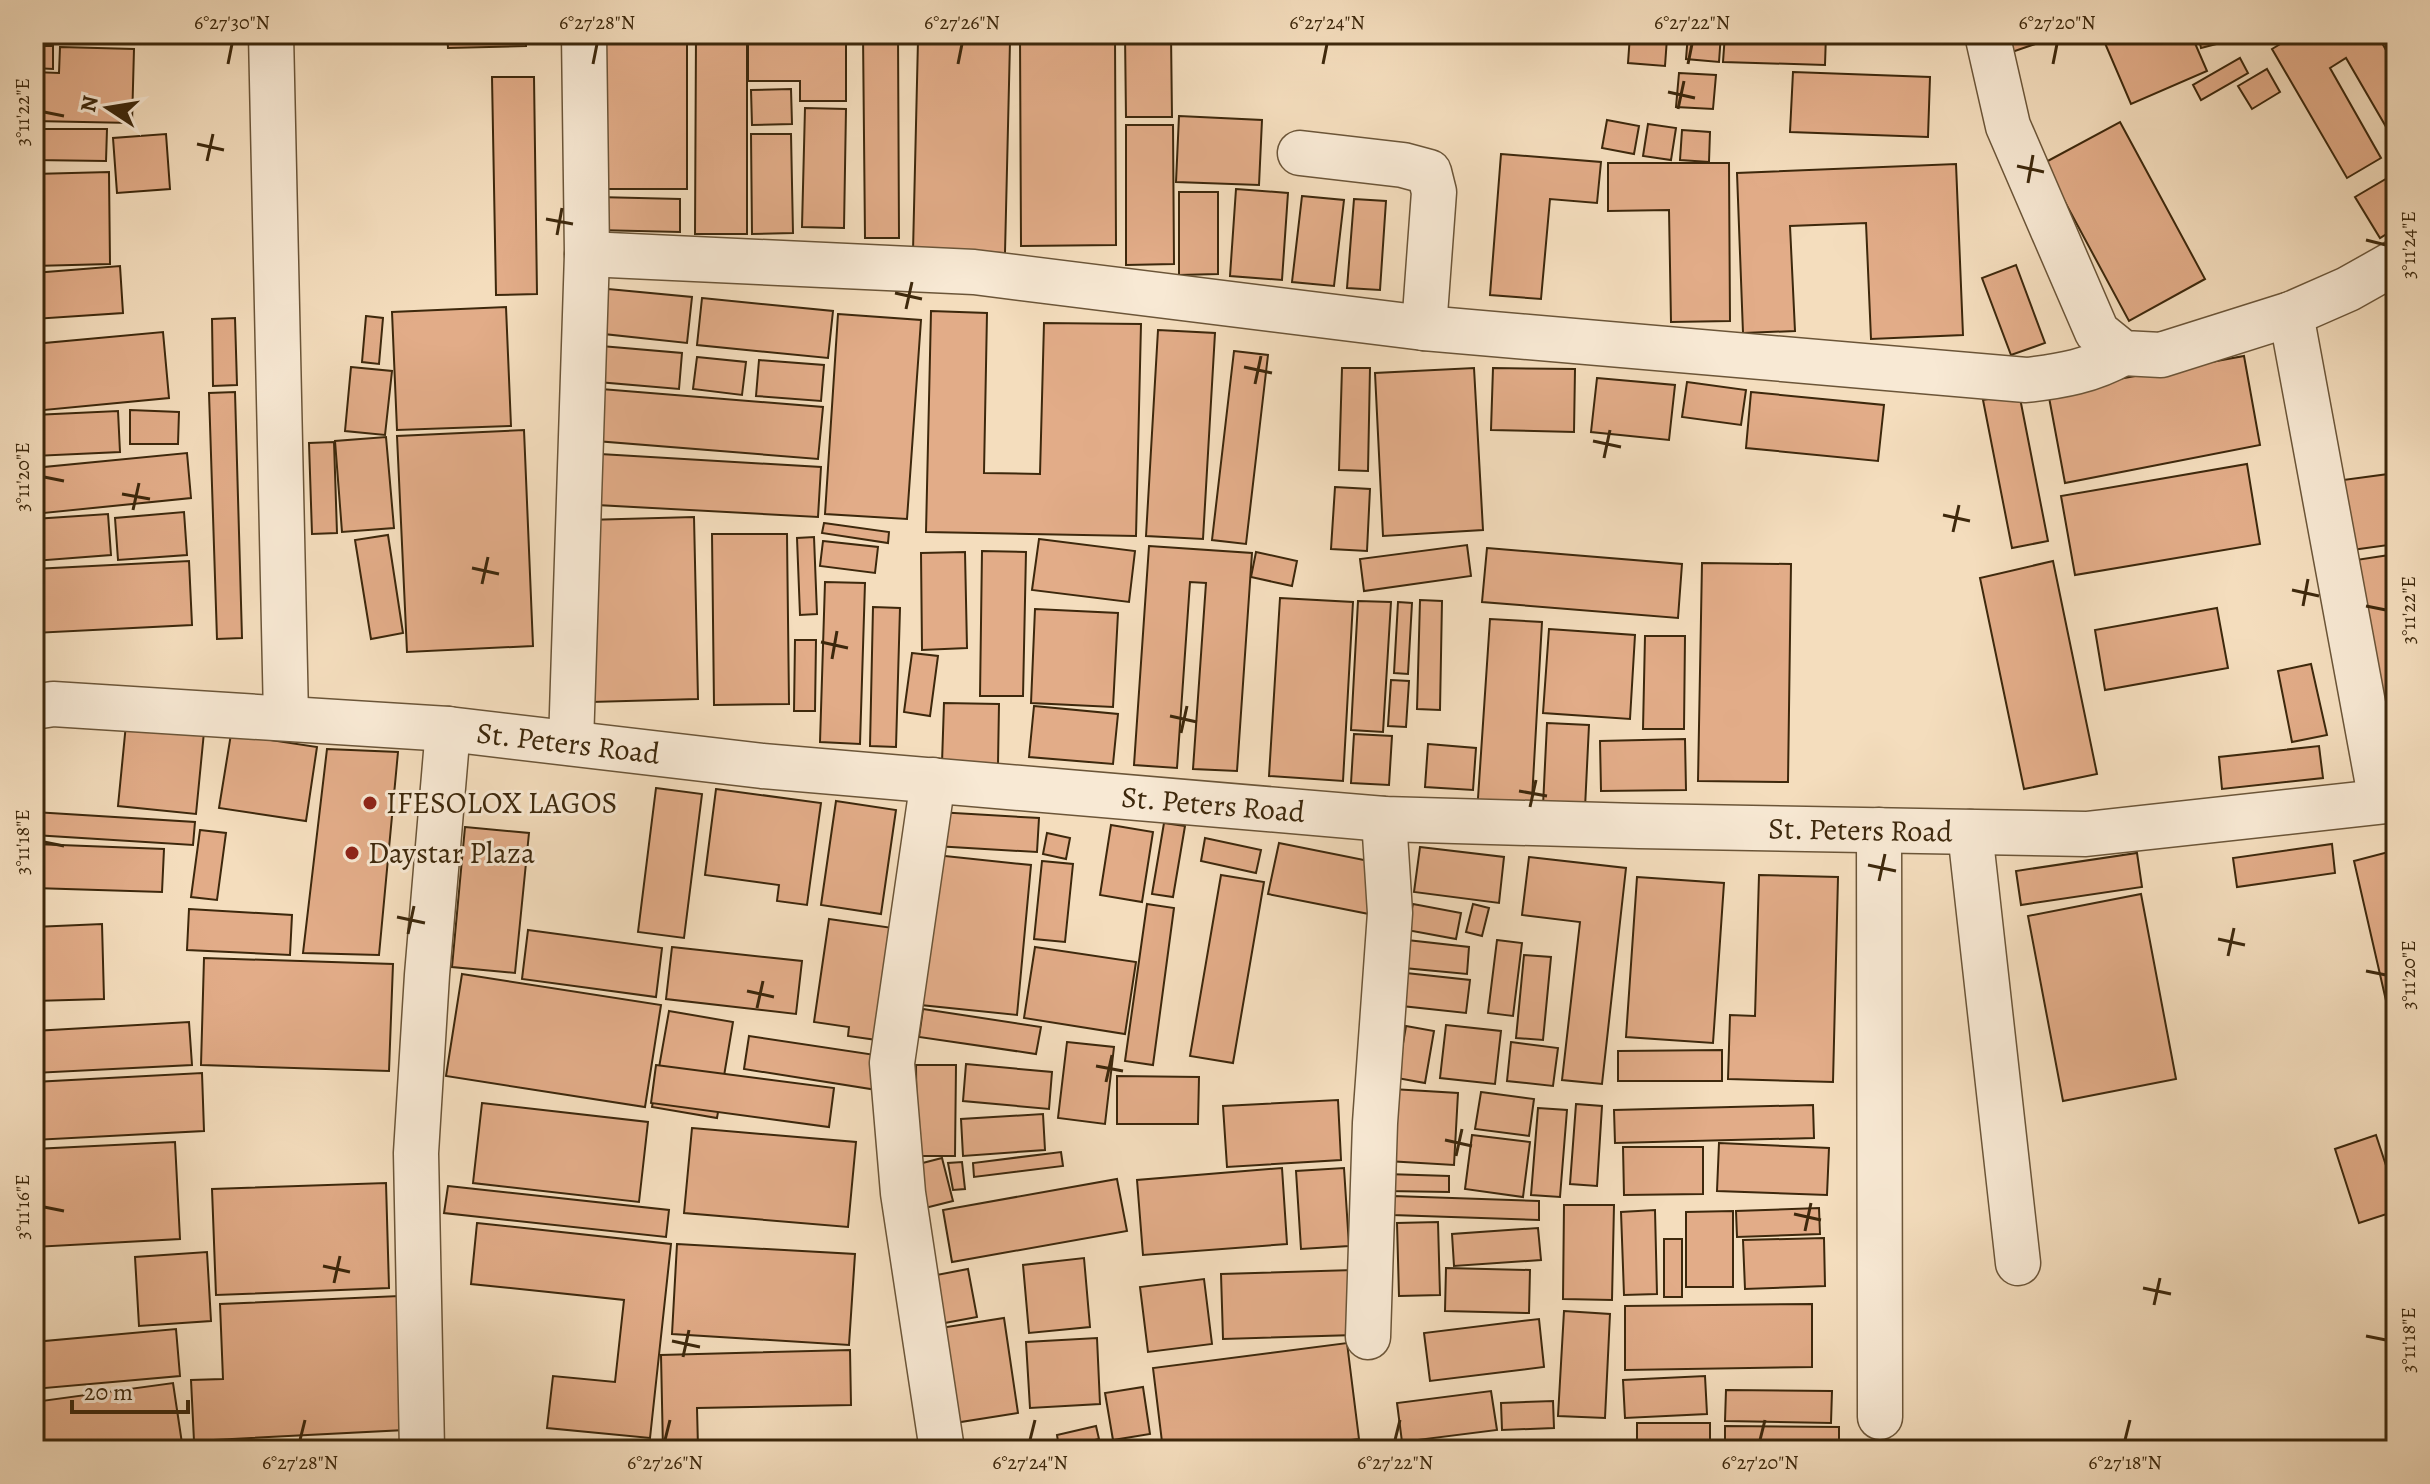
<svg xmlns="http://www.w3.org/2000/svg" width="2430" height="1484" viewBox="0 0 2430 1484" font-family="Alegreya,serif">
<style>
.building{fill:#e2ac88;stroke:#3d280c;stroke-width:2}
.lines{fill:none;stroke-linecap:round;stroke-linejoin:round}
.minor-casing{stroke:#6b5538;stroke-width:47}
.minor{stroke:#f8e9d4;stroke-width:44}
.ticks{fill:none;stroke:#3d280c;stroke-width:3}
.poi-dot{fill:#8f2418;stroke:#f8e9d4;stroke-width:3}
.labels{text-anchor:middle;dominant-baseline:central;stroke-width:6;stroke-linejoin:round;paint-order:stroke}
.street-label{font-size:30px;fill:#3d280c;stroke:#f8e9d4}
.poi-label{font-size:30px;fill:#3d280c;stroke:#f8e9d4;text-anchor:start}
.neatline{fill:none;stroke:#3d280c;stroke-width:3}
.ticks-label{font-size:20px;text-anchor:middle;fill:#3d280c}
</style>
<rect width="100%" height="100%" fill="#f4ddbd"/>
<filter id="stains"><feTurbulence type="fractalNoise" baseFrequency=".0025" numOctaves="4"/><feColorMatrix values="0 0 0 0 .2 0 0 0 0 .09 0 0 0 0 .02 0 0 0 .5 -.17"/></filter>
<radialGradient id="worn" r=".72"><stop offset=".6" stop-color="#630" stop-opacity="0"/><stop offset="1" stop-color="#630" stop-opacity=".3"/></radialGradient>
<!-- building -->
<g class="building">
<polygon points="447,34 526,34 526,46 448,48"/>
<rect x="602" y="34" width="85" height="155"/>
<polygon points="696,34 747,34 747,234 695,234"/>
<polygon points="748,34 846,34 846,101 800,101 800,81 748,81"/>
<polygon points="863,34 898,34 899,238 865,238"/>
<polygon points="1125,34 1171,34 1172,117 1126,117"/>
<polygon points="1688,34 1721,34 1719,62 1686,59"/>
<polygon points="1725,34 1826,34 1825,65 1723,62"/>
<polygon points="2006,34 2064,34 2012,52"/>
<polygon points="2101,34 2191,34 2207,71 2131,104"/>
<polygon points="2198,34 2255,34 2201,48"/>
<polygon points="2297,34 2377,34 2396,68 2396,144 2346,58 2330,68 2381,158 2347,178 2272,49"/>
<polygon points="1630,35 1667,38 1665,66 1628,63"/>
<polygon points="1115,36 1116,245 1021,246 1020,37"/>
<polygon points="918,40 1010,42 1005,253 913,251"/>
<polygon points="34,46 53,46 53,69 34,68"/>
<polygon points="60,47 134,49 132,123 34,121 34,72 59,73"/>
<polygon points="2240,58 2248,73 2201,100 2193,85"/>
<polygon points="2267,69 2280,92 2252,109 2238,86"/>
<polygon points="1793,72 1930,77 1928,137 1790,132"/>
<polygon points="1679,73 1716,75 1713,109 1676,107"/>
<polygon points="492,77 534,77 537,294 496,295"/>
<polygon points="791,89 792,124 752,125 751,90"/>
<polygon points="805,108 846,109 844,228 802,227"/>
<polygon points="1179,116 1262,120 1259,185 1176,182"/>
<polygon points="1607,120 1639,126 1634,154 1602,148"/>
<polygon points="2120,122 2205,279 2129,321 2044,163"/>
<polygon points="1648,124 1676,128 1671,160 1643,156"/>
<polygon points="1126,125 1173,125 1174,264 1126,265"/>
<polygon points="34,129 107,129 106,161 34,160"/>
<polygon points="1682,130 1710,132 1709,162 1680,160"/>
<polygon points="166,134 170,189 117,193 113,138"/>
<polygon points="751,134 791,134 793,233 752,234"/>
<polygon points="1501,154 1601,162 1597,203 1550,199 1541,299 1490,295"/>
<polygon points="1608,163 1729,163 1730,321 1671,322 1669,210 1608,211"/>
<polygon points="1956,164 1963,335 1871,339 1866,223 1790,226 1795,331 1743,333 1737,173"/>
<polygon points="109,172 110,264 34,266 34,174"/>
<polygon points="2396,173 2396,228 2380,238 2355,197"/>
<polygon points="1236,189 1288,193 1282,280 1230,276"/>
<polygon points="1179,192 1218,192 1218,274 1179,275"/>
<polygon points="1302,196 1344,200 1334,286 1292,282"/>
<polygon points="597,197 680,199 680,232 596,230"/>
<polygon points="1354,199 1386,201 1380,290 1347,288"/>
<polygon points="2016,265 2045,343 2011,355 1982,278"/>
<polygon points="120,266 123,313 34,319 34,273"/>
<polygon points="608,289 692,297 687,343 604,334"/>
<polygon points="702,298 833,311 828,358 697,345"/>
<polygon points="506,307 511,426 397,430 392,312"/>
<polygon points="931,311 987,313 984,473 1040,474 1044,323 1141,324 1136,536 926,532"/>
<polygon points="838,314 921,320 907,519 825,514"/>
<polygon points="366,316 383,318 379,364 362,362"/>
<polygon points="235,318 237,385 213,386 212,319"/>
<polygon points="1158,330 1215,333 1203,539 1146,536"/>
<polygon points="163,332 169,398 34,411 34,344"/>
<polygon points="601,346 682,353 679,389 598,382"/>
<polygon points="1234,351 1268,355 1246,544 1212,540"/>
<polygon points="2244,356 2260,445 2065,483 2048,392"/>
<polygon points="697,357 746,362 742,395 693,389"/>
<polygon points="759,360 824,365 821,401 756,396"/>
<polygon points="351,367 392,371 385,435 345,431"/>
<polygon points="1342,368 1370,368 1368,471 1339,470"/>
<polygon points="1474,368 1483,530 1383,536 1375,373"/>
<polygon points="1493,368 1575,369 1574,432 1491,430"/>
<polygon points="1597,378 1675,385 1669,440 1591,432"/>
<polygon points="1687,382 1746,390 1741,425 1682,417"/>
<polygon points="601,389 823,407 818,459 596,441"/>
<polygon points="235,392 242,638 217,639 209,393"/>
<polygon points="1751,392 1884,405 1878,461 1746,448"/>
<polygon points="2019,393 2048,541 2012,548 1983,400"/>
<polygon points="130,410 179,412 178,444 130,444"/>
<polygon points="118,411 120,452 34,456 34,415"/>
<polygon points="524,430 533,646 407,652 397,436"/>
<polygon points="386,437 394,528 342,532 335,441"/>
<polygon points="334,442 337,533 312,534 309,443"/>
<polygon points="187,453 191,498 34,514 34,468"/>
<polygon points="600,454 821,467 818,517 597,505"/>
<polygon points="2247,464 2260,544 2075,575 2061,496"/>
<polygon points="2396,473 2396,544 2337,552 2328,482"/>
<polygon points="1335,487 1370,489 1367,551 1331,549"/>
<polygon points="184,512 187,555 118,560 115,518"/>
<polygon points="108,514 111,555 34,561 34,519"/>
<polygon points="694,517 698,699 591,702 586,520"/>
<polygon points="824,523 889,532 888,543 822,533"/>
<polygon points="712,534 787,534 789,704 714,705"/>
<polygon points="388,535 403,633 371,639 355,540"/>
<polygon points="814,537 817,614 800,615 797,538"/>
<polygon points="1039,539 1135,551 1129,602 1032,590"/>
<polygon points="823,541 878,547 875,573 820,566"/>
<polygon points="1467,545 1471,576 1364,591 1360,559"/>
<polygon points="1149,546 1252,553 1237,771 1193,769 1206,583 1190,582 1177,768 1134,765"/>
<polygon points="1487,548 1682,564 1678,618 1482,602"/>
<polygon points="982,551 1026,552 1023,696 980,696"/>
<polygon points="965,552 967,648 922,650 921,553"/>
<polygon points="1256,552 1297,561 1292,586 1251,577"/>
<polygon points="2396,554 2396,745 2385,746 2356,560"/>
<polygon points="189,561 192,625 34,633 34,569"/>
<polygon points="2053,561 2097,774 2024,789 1980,578"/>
<polygon points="1702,563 1791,564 1788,782 1698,781"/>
<polygon points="825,582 865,583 860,744 820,742"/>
<polygon points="1280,598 1353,602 1343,781 1269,776"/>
<polygon points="1420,600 1442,601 1440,710 1417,709"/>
<polygon points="1358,601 1391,602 1383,732 1351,730"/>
<polygon points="1398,602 1412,603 1408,674 1394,673"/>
<polygon points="873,607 900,608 896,747 870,746"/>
<polygon points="2217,608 2228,668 2105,690 2095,630"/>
<polygon points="1035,609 1118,613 1113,707 1031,703"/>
<polygon points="1490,619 1542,622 1531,817 1477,813"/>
<polygon points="1549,629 1635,635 1630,719 1543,713"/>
<polygon points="1645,636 1685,636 1684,729 1643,729"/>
<polygon points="795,640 816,640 815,711 794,711"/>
<polygon points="912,653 938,656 930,716 904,712"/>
<polygon points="2311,664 2327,735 2292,742 2278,671"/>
<polygon points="1391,680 1409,681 1406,727 1388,726"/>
<polygon points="944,703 999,704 998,764 942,763"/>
<polygon points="1034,706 1118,714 1113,764 1029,757"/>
<polygon points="1547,723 1589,725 1585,808 1543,806"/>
<polygon points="126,724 204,732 196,814 118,806"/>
<polygon points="231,734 317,747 306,821 219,808"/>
<polygon points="1354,734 1392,736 1389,785 1351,783"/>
<polygon points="1685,739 1686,790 1601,791 1600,741"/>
<polygon points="1428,744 1476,748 1473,790 1425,787"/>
<polygon points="2319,746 2323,778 2222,789 2219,757"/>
<polygon points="327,749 398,752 379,955 303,953"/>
<polygon points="656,788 702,794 684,938 638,932"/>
<polygon points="716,789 821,803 807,905 777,901 779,885 705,875"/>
<polygon points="836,801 896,810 881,914 821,905"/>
<polygon points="34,812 195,822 193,845 34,835"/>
<polygon points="937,812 1039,818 1037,852 935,846"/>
<polygon points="1164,823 1185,826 1173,897 1152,894"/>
<polygon points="1111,825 1153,832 1142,902 1100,895"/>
<polygon points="465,827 529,833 515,973 452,967"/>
<polygon points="200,830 226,833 217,900 191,897"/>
<polygon points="1047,833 1070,838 1066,859 1043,854"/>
<polygon points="1205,838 1261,850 1256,873 1201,861"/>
<polygon points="1279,843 1384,864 1374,915 1268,894"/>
<polygon points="34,844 164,849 162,892 34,888"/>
<polygon points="2332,844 2335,873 2237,887 2233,858"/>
<polygon points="1420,847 1504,857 1499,903 1414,892"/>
<polygon points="2396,850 2396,1017 2390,1018 2354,861"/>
<polygon points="2137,853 2142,887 2021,905 2016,871"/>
<polygon points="926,854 1031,865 1017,1015 911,1004"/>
<polygon points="1529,857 1626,868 1602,1084 1562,1080 1580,922 1522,915"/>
<polygon points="1042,861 1073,864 1065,942 1034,939"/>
<polygon points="1221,875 1264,882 1233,1063 1190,1056"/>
<polygon points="1759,875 1838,877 1833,1082 1728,1079 1730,1015 1755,1016"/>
<polygon points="1637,877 1724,883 1713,1043 1626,1037"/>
<polygon points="2141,894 2176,1079 2063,1101 2028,916"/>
<polygon points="1147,904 1174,908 1153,1065 1125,1061"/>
<polygon points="1413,904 1461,913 1456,939 1407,930"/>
<polygon points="1473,904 1489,908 1482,936 1466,932"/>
<polygon points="189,909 292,915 290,955 187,950"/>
<polygon points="829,919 893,928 877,1040 848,1036 849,1027 814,1022"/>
<polygon points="102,924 104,999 34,1001 34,927"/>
<polygon points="528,930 662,948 656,997 522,979"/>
<polygon points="1407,940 1469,947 1467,974 1404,968"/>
<polygon points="1497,940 1522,943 1513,1016 1488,1013"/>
<polygon points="672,947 802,961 796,1014 666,999"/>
<polygon points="1035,947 1136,962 1125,1034 1024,1018"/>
<polygon points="1524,955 1551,957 1543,1040 1516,1038"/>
<polygon points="204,958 393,964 389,1071 201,1065"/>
<polygon points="1406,973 1470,980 1466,1013 1402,1006"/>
<polygon points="462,974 661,1005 645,1107 446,1076"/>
<polygon points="923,1009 1041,1027 1036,1054 919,1037"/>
<polygon points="669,1011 733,1022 717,1118 652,1107"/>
<polygon points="189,1022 192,1065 34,1073 34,1031"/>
<polygon points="1446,1025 1501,1031 1495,1084 1440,1078"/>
<polygon points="1406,1026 1434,1031 1425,1083 1397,1078"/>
<polygon points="749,1036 882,1056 877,1090 744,1069"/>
<polygon points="1067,1042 1114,1047 1105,1124 1058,1118"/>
<polygon points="1511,1042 1558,1048 1553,1086 1507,1081"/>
<polygon points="1722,1050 1722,1081 1618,1081 1618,1051"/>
<polygon points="966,1064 1052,1072 1049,1109 963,1101"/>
<polygon points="656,1065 834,1088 829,1127 651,1103"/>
<polygon points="916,1065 956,1065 955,1156 917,1156"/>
<polygon points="202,1073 204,1131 34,1140 34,1082"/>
<polygon points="1117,1076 1199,1077 1198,1124 1117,1124"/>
<polygon points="1392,1089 1458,1093 1454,1165 1387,1161"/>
<polygon points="1481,1092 1534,1099 1529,1136 1475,1129"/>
<polygon points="1338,1100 1341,1160 1227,1167 1223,1106"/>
<polygon points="482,1103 648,1122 639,1202 473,1183"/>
<polygon points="1576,1104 1602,1106 1597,1186 1570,1184"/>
<polygon points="1813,1105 1814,1138 1615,1143 1614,1110"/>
<polygon points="1538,1108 1567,1110 1560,1197 1531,1195"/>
<polygon points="1043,1114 1045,1150 963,1156 961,1119"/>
<polygon points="692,1128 856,1142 848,1227 684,1213"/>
<polygon points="1472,1135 1530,1142 1523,1197 1465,1189"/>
<polygon points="2376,1135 2396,1196 2396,1211 2359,1223 2335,1149"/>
<polygon points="175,1142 180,1239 34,1247 34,1149"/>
<polygon points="1719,1143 1829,1148 1827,1195 1717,1191"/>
<polygon points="1623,1147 1703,1147 1703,1194 1624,1195"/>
<polygon points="1061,1152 1063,1166 974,1177 973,1163"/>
<polygon points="942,1158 953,1201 917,1210 907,1167"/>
<polygon points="962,1162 965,1189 953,1190 948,1163"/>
<polygon points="1282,1168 1287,1244 1143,1255 1137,1180"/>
<polygon points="1344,1168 1349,1246 1301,1249 1296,1171"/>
<polygon points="1386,1174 1449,1176 1449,1192 1386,1191"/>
<polygon points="1117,1179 1127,1231 952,1262 943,1210"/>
<polygon points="386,1183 389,1288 216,1295 212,1189"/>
<polygon points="448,1186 669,1210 666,1237 444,1213"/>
<polygon points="1393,1196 1539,1201 1539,1220 1392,1215"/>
<polygon points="1564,1205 1614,1205 1612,1300 1563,1299"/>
<polygon points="1819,1208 1820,1234 1737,1237 1736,1211"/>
<polygon points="1655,1210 1657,1294 1624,1295 1621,1212"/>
<polygon points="1733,1211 1733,1287 1686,1287 1686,1212"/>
<polygon points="1438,1222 1440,1295 1399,1296 1397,1223"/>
<polygon points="477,1223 671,1244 650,1438 547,1428 553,1376 615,1382 624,1300 471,1284"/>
<polygon points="1538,1228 1541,1260 1454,1266 1452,1234"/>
<polygon points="1824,1238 1825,1286 1745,1289 1743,1240"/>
<rect x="1664" y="1239" width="18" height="58"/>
<polygon points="677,1244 855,1254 849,1345 672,1334"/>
<polygon points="207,1252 211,1321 139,1326 135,1257"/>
<polygon points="1084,1258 1090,1327 1029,1333 1023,1265"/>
<polygon points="1446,1268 1530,1270 1529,1313 1445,1311"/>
<polygon points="968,1269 977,1317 934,1325 926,1277"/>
<polygon points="1354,1270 1355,1335 1223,1339 1221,1274"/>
<polygon points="1204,1279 1212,1344 1148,1352 1140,1287"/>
<polygon points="399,1296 405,1430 194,1441 191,1380 223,1379 220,1304"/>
<polygon points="1812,1304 1812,1367 1625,1370 1625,1306"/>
<polygon points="1564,1311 1610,1314 1605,1418 1558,1416"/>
<polygon points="1004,1318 1018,1413 948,1424 934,1329"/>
<polygon points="1539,1319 1544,1367 1430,1381 1424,1333"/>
<polygon points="176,1329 180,1376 34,1389 34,1342"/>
<polygon points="1097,1338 1100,1404 1030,1408 1026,1342"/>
<polygon points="1347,1343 1359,1439 1271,1450 1163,1450 1153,1368"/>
<polygon points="850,1350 851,1405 697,1408 698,1447 849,1444 849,1450 663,1450 661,1355"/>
<polygon points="1705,1376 1707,1414 1625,1418 1623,1380"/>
<polygon points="173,1383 183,1450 34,1450 34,1402"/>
<polygon points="1143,1387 1150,1434 1113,1440 1105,1393"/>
<polygon points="1726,1390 1832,1391 1831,1423 1725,1421"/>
<polygon points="1491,1391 1497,1430 1402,1442 1397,1403"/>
<polygon points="1553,1401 1554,1428 1502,1430 1501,1403"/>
<rect x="1637" y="1423" width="73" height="27"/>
<polygon points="1096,1426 1099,1439 1059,1448 1057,1435"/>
<polygon points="1725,1426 1839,1427 1839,1450 1725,1450"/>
<polygon points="454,1444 605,1450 454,1450"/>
</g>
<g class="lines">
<!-- minor casing -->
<g class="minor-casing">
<g id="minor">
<polyline points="271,34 286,717"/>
<polyline points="1987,34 2008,126 2097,332 2123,353 2161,355 2291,314 2348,289 2396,262"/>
<polyline points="1300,153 1403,165 1429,172 1434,192 1424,328"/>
<path d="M587,254L974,272L1424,328L2026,380C2062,376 2091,371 2123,353"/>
<polyline points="2291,314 2381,801"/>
<path id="s1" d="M34,707L53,704L448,729L762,766L1384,819L1639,826L2086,834L2396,800"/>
<polyline points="571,743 587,254 584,34"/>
<polyline points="933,780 892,1063 903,1193 942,1450"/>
<polyline points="1879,830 1880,1417"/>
<polyline points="1970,832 2018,1263"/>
<polyline points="1368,1337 1375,1123 1390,913 1384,819"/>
<polyline points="422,1450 416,1153 427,975 448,729"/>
</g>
</g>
<!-- minor -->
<use href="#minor" class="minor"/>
</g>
<!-- ticks -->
<path class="ticks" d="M228,64L232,44M593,64L597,44M958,64L962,44M1323,64L1327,44M1688,64L1692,44M2053,64L2057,44M1668,92L1695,98M1678,109L1684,81M44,112L64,116M197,144L224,150M207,161L213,134M2017,166L2044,172M2028,183L2033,155M546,219L573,224M557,235L562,208M2366,240L2386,245M895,293L922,299M906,309L912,282M1244,367L1272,373M1255,384L1261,356M1593,441L1621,447M1604,458L1610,430M44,477L64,481M122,494L150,499M133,510L139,483M1943,515L1970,521M1953,532L1959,505M472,568L499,574M482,584L488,557M2292,590L2319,596M2303,606L2308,579M2366,606L2386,610M821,642L848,648M832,659L837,631M1170,716L1197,722M1181,733L1187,706M1519,791L1547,796M1530,807L1536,780M44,842L64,846M1868,865L1896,871M1879,881L1885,854M397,917L425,923M408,934L414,906M2218,939L2245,945M2228,956L2234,928M2366,971L2386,975M747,991L774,997M757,1008L763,981M1096,1066L1123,1071M1106,1082L1112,1055M1445,1140L1472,1146M1456,1156L1462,1129M44,1207L64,1211M1794,1214L1821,1220M1805,1231L1811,1203M323,1266L350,1272M334,1283L340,1256M2143,1288L2171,1294M2154,1305L2160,1278M2366,1336L2386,1340M672,1341L700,1347M683,1357L689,1330M300,1440L305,1420M665,1440L670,1420M1030,1440L1035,1420M1395,1440L1400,1420M1760,1440L1765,1420M2125,1440L2130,1420"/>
<!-- markers -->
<g class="poi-dot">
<circle cx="370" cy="803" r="8"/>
<circle cx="352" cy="853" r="8"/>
</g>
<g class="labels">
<!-- street labels -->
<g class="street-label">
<text stroke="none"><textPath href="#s1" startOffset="536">St. Peters Road</textPath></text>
<text stroke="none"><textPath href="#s1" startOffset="1184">St. Peters Road</textPath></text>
<text stroke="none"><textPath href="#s1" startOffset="1832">St. Peters Road</textPath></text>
</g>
<!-- poi labels -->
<g class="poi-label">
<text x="386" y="803">IFESOLOX LAGOS</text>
<text x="368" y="853">Daystar Plaza</text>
</g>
</g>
<!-- margin -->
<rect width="2430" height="1484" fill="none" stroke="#f4ddbd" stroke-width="88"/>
<!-- north arrow -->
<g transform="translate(108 108) rotate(282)" stroke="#f8e9d4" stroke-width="6" paint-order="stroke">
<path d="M0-6L14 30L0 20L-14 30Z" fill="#3d280c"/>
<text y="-12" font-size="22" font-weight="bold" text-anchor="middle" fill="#3d280c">N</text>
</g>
<!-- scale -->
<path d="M72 1400v12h116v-12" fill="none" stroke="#3d280c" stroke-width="4"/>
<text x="84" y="1400" font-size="24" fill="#3d280c" stroke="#f8e9d4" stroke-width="6" paint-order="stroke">20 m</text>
<rect x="44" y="44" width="2342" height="1396" class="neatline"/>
<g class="ticks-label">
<text x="232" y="29">6°27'30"N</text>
<text x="597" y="29">6°27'28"N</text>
<text x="962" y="29">6°27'26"N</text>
<text x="1327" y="29">6°27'24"N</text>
<text x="1692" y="29">6°27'22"N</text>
<text x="2057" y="29">6°27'20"N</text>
<text transform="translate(22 112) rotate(-90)" y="7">3°11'22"E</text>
<text transform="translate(2408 245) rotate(-90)" y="7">3°11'24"E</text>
<text transform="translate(22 477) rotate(-90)" y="7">3°11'20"E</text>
<text transform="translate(2408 610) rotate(-90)" y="7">3°11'22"E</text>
<text transform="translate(22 842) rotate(-90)" y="7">3°11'18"E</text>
<text transform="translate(2408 975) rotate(-90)" y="7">3°11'20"E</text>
<text transform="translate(22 1207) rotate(-90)" y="7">3°11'16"E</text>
<text transform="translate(2408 1340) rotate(-90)" y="7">3°11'18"E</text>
<text x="300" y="1469">6°27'28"N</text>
<text x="665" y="1469">6°27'26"N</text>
<text x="1030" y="1469">6°27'24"N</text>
<text x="1395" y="1469">6°27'22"N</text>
<text x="1760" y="1469">6°27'20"N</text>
<text x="2125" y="1469">6°27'18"N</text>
</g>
<rect width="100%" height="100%" filter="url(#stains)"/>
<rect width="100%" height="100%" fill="url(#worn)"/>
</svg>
